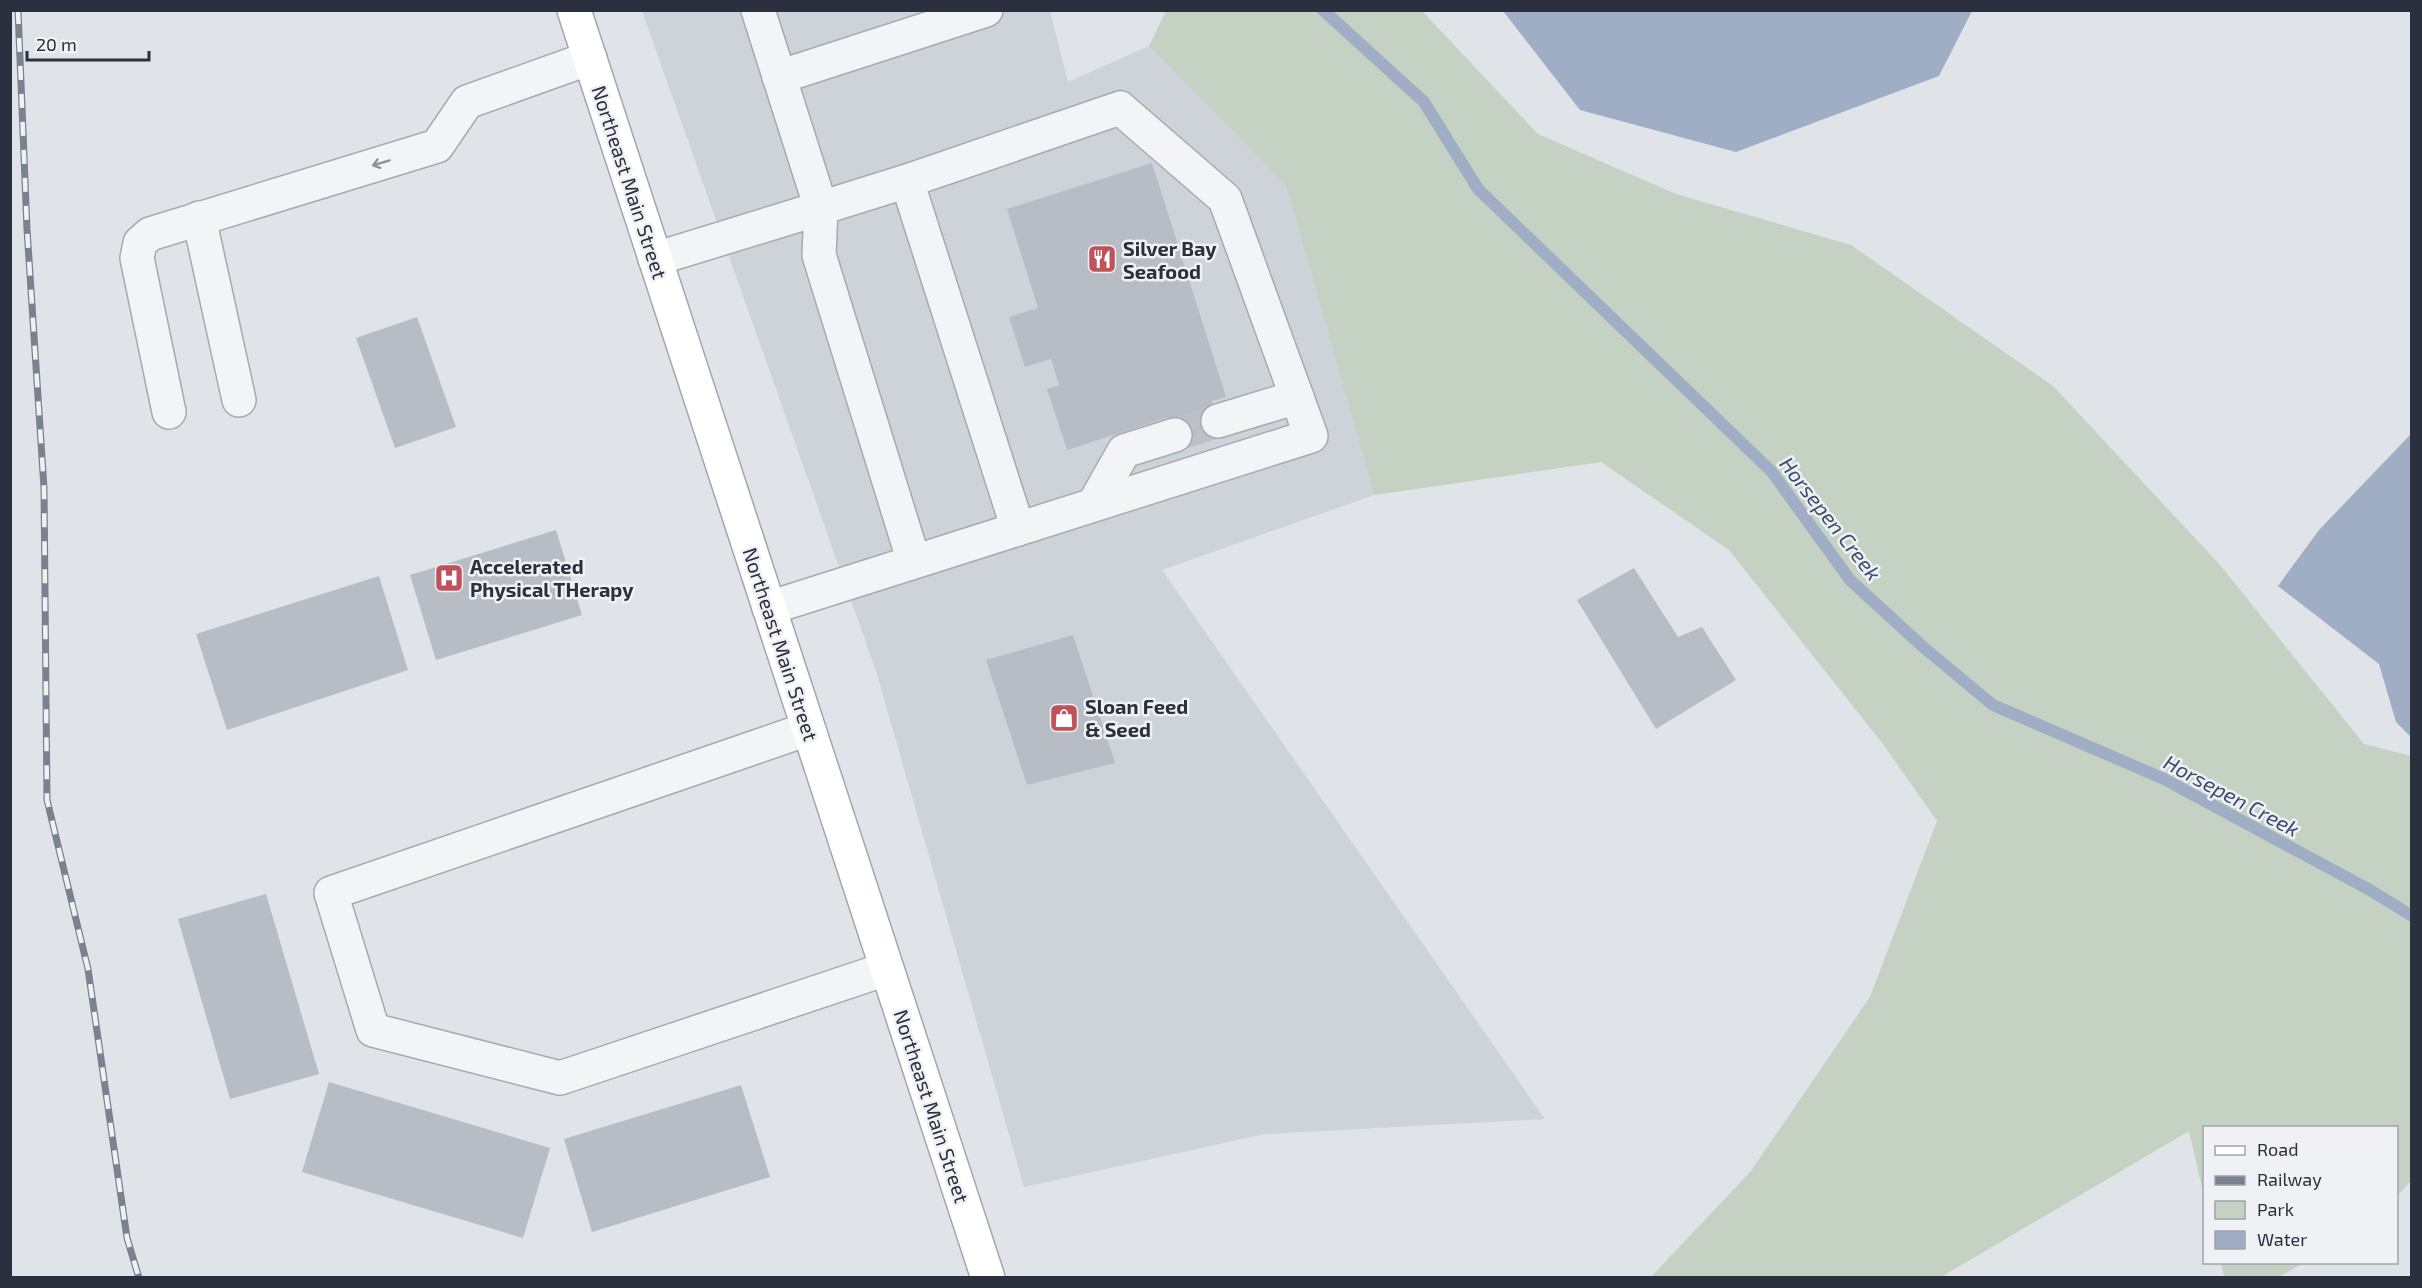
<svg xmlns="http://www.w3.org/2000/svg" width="2422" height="1288" viewBox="0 0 2422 1288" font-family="'Exo 2',sans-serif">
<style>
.built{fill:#ced2d9}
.green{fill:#c5d1c2}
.water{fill:#9faec4}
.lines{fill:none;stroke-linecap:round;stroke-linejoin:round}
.stream{stroke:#9faec4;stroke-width:12}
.building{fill:#b8bcc4}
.minor-tunnel{stroke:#bcbfc6;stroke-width:33;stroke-dasharray:33 16;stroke-linecap:butt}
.minor-casing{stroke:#a6aab1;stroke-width:36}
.major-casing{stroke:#a1a7b2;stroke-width:36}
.minor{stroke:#f2f4f6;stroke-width:33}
.major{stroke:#fff;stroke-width:33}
.rail-casing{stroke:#7b828f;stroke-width:7}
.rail{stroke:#eff1f5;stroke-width:4.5;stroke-dasharray:14;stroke-linecap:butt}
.oneway{stroke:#8e929a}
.labels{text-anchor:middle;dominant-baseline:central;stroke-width:5;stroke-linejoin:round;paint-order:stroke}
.street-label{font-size:20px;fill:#2a303d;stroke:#eff1f5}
.poi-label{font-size:20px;font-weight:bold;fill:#2a303d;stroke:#eff1f5;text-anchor:start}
.water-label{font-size:21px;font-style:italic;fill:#394d6d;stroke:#eff1f5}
</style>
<rect width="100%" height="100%" fill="#e0e3e8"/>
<!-- built -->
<polygon class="built" points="642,11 1050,11 1068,82 1149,46 1286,185 1374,495 1162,570 1545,1119 1265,1134 1024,1187 876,671"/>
<!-- green -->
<g class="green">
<polygon points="1166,11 1422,11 1538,134 1676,194 1851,245 2053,386 2221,566 2364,744 2411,756 2412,1180 2397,1196 2396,1128 2204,1128 2204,1196 2189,1131 1941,1277 1651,1277 1751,1171 1870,997 1937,821 1883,744 1729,550 1601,462 1374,495 1286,185 1149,46"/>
<polygon points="2221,1263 2221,1262 2303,1263 2279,1277 2224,1277"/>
</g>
<!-- water -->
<g class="water">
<polygon points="1503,11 1972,11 1939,76 1736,152 1580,110"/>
<polygon points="2411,434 2411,737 2396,722 2379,664 2278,586 2319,530"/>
</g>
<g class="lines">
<!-- stream -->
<polyline class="stream" points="1323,10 1424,102 1478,189 1772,472 1850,580 1922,646 1993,705 2164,779 2370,890 2412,916"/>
</g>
<!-- building -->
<g class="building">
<polygon points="1152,163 1226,397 1212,401 1223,437 1179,449 1169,417 1067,450 1047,389 1059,385 1051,359 1025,367 1009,317 1038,308 1007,209"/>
<polygon points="417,317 456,427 395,448 356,338"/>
<polygon points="556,530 582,615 436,660 410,575"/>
<polygon points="1634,568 1678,637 1702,627 1736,680 1656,729 1577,600"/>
<polygon points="379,576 408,670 227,730 196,634"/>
<polygon points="1073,635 1115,763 1027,785 986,660"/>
<polygon points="266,894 319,1074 230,1099 178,919"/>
<polygon points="329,1082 550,1148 523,1238 302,1172"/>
<polygon points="741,1085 770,1177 592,1232 564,1139"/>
</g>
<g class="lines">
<!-- minor-tunnel -->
<polyline class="minor-tunnel" points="1175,435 1218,421"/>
<!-- minor casing -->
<g class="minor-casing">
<g id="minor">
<polyline points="779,77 986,10"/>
<polyline points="907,181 1120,108 1225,199 1311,436 1018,529"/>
<polyline points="199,218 239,400"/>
<polyline points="655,259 821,208 758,10"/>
<polyline points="169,412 137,258 140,243 150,234 437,146 467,102 590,58"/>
<polyline points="1218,421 1297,397"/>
<polyline points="1094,504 1124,451 1175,435"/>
<polyline points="769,608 914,562 819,255 821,208 907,181 1018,529 914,562"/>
<polyline points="808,729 331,893 373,1030 560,1078 886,969"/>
</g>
</g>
<!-- major casing -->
<g class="major-casing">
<polyline id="major" points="574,10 988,1278"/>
</g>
<!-- minor -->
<use href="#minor" class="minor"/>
<!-- major -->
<use href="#major" class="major"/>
<!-- rail casing -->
<g class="rail-casing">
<polyline id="rail" points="18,10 27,229 44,488 47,800 88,969 127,1238 139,1278"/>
</g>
<!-- rail -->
<use href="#rail" class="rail"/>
</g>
<!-- one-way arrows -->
<defs><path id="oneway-shaft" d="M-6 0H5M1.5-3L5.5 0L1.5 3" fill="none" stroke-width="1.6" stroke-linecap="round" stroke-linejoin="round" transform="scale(1.5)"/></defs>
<use class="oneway" href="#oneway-shaft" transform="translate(381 163) rotate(163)"/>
<!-- icons -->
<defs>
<g id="restaurant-square" transform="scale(1.5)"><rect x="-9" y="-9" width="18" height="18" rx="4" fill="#c0525b" stroke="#eff1f5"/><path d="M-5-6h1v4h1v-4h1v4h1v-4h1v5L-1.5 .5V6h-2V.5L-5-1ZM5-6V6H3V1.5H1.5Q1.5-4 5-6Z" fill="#fff"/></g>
<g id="hospital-square" transform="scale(1.5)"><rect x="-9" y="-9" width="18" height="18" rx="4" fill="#c0525b" stroke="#eff1f5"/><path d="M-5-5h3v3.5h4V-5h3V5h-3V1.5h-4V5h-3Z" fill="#fff"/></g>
<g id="shop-square" transform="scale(1.5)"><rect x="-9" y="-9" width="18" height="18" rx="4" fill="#c0525b" stroke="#eff1f5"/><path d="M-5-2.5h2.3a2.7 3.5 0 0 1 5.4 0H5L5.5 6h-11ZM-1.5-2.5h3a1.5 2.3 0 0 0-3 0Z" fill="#fff"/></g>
</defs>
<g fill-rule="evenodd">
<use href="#restaurant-square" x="1102" y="259"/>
<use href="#hospital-square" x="449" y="578"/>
<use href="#shop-square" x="1064" y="718"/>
</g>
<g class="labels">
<!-- street labels -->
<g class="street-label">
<text transform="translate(630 182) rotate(72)">Northeast Main Street</text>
<text transform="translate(781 644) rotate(72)">Northeast Main Street</text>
<text transform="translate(932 1106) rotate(72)">Northeast Main Street</text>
</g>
<!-- poi labels -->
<g class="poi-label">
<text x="1123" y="248">Silver Bay<tspan x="1123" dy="23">Seafood</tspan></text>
<text x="470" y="566">Accelerated<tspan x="470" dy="23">Physical THerapy</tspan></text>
<text x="1085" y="706">Sloan Feed<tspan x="1085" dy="23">&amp; Seed</tspan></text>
</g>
<!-- water labels -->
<g class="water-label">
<text transform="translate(1831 518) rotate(52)">Horsepen Creek</text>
<text transform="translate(2232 795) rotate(28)">Horsepen Creek</text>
</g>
</g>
<!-- border -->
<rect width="2422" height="1288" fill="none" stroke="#2a303d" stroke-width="24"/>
<!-- legend -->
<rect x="2203" y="1126" width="195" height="138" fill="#eff1f5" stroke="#a0a4ab" stroke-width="1.5"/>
<rect x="2215" y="1146" width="30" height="9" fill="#ffffff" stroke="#a0a4ab" stroke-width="1.5"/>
<text x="2257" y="1156" font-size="18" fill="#2a303d">Road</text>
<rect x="2215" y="1176" width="30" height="9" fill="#7b828f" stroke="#a0a4ab" stroke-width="1.5"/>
<text x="2257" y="1186" font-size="18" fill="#2a303d">Railway</text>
<rect x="2215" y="1201" width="30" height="18" fill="#c5d1c2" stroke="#a0a4ab" stroke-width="1.5"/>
<text x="2257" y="1216" font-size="18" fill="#2a303d">Park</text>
<rect x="2215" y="1231" width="30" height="18" fill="#9faec4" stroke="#a0a4ab" stroke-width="1.5"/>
<text x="2257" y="1246" font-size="18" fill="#2a303d">Water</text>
<!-- scale -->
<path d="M27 51v9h122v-9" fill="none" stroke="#2a303d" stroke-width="3"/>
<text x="36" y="51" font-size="18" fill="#2a303d" stroke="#eff1f5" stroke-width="4.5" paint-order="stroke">20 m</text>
</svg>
